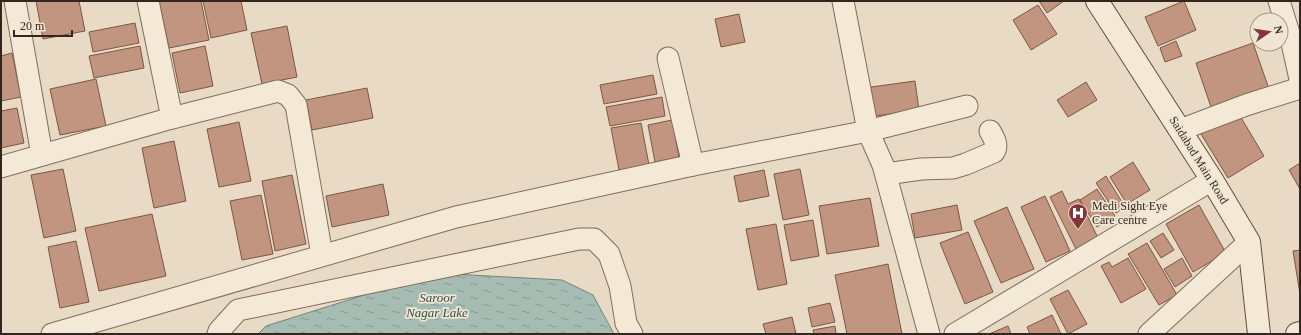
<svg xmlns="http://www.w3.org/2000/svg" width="1301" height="335" viewBox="0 0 1301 335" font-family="'Times New Roman',serif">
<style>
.water{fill:url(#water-ripples);stroke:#6e887f}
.building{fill:#c1957f;stroke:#7c5746}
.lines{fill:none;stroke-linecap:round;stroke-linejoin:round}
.street-casing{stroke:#806d5d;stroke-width:23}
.secondary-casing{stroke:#624e40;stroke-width:24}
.street{stroke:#f4e8d6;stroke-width:21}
.secondary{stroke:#f4e8d6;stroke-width:22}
.labels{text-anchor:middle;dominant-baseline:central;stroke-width:3.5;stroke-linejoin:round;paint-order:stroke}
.street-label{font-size:12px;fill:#32271f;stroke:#f0e5d3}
.poi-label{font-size:12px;fill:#32271f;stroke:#f0e5d3;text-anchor:start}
.water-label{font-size:13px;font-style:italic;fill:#30504b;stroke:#f0e5d3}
</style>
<defs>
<pattern id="water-ripples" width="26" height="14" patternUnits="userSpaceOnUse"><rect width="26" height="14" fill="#a6bcb3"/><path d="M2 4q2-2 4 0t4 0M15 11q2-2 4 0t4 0" fill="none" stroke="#889991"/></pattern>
</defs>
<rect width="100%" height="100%" fill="#e8dac4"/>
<!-- water -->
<polygon class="water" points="434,273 562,280 593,295 614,334 258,334 266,326"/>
<!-- building -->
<g class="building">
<polygon points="36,1 79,1 85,31 43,39"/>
<polygon points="159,1 201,1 209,40 169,48"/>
<polygon points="203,1 241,1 247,30 211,38"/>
<polygon points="1039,1 1064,1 1047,13"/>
<polygon points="1184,1 1196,30 1158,46 1145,17"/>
<polygon points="1038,5 1057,34 1031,50 1013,20"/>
<polygon points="739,14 745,42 721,47 715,19"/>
<polygon points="135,23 139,43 93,52 89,32"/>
<polygon points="287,26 297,77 262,84 251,33"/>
<polygon points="1176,41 1182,56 1165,62 1160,48"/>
<polygon points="1253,43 1269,89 1212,110 1196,63"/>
<polygon points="140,46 144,68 94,78 89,56"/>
<polygon points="205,46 213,86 180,93 172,53"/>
<polygon points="12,53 21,97 1,101 1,56"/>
<polygon points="653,75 657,94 604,104 600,85"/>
<polygon points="96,79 106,126 60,135 50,89"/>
<polygon points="915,81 919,110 868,117 864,88"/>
<polygon points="1086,82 1097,100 1068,117 1057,100"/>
<polygon points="367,88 373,118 312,130 306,100"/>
<polygon points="662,97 665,116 610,126 606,107"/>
<polygon points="17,108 24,143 1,148 1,111"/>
<polygon points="1237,111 1264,156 1228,178 1201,134"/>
<polygon points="672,120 679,157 655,162 648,125"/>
<polygon points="239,122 251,181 219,187 207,129"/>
<polygon points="641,123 649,165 619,170 611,128"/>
<polygon points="174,141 186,201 154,208 142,148"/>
<polygon points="1133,162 1150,190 1127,204 1110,177"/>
<polygon points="1300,163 1300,189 1289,170"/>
<polygon points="63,169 76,231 44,238 31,175"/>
<polygon points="800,169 809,215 783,220 774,174"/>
<polygon points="764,170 769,196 739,202 734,176"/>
<polygon points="292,175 306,244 275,251 262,181"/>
<polygon points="1106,176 1125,207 1116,213 1096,183"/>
<polygon points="383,184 389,215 332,227 326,196"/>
<polygon points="1097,189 1115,216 1097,227 1080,200"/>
<polygon points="1062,191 1068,204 1079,199 1099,240 1077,251 1050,197"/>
<polygon points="261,195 273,254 242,260 230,201"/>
<polygon points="1045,196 1070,251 1046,262 1021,207"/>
<polygon points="870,198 879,246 827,254 819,206"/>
<polygon points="957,205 962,230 915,238 911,214"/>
<polygon points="1199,205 1226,253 1193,272 1166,224"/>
<polygon points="1007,207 1034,269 1001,283 974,221"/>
<polygon points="152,214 166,276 99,291 85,228"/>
<polygon points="813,220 819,256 791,261 784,225"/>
<polygon points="776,224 787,284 758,290 746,229"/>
<polygon points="968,232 993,292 965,304 940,243"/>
<polygon points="1163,233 1174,250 1161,258 1150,241"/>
<polygon points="76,241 89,302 60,308 48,247"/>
<polygon points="1147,243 1177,295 1159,305 1128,254"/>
<polygon points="1300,250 1300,294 1293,251"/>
<polygon points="1128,258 1146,289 1121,303 1101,266 1109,262 1112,267"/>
<polygon points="1182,258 1192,276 1175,287 1164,269"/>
<polygon points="888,264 902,334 847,334 835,275"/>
<polygon points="1068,290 1087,324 1068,334 1050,299"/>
<polygon points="830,303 835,322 812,327 808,308"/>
<polygon points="1052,315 1061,334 1030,334 1027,327"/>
<polygon points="792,317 796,334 766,334 763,324"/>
<polygon points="835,326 836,334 814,334 813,330"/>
<polygon points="1008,326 1011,334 989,334"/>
</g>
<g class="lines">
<!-- street casing -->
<g class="street-casing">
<g id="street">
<polyline points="15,1 42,155"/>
<polyline points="148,1 172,118"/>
<polyline points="843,1 868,131 883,165 929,334"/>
<polyline points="1279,1 1292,43 1300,79"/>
<polyline points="668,58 693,165"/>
<polyline points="1180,130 1246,105 1300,88"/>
<polyline points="1,167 172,118 278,91 288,95 296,105 322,255"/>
<path d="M886,174L921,169L953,168L966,164L994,152C999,145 993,137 990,131"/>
<polyline points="52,334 456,217 693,165 868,131 967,106"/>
<polyline points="218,334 219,331 238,310 579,239 594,239 609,254 620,286 626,323 632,334"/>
<polyline points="955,334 1212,180"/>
<polyline points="1149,334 1249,242"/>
</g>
</g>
<!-- secondary casing -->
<g class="secondary-casing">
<g id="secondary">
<polyline points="1097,1 1212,180 1249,242 1259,334"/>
<polyline points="1297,334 1300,333"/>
</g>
</g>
<!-- street -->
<use href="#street" class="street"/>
<!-- secondary -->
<use href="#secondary" class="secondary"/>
</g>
<!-- icons -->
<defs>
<g id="hospital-pin" transform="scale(1)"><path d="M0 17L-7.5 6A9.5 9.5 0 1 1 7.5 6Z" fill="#87353d" stroke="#f0e5d3"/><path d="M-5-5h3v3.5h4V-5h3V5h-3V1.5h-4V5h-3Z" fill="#fff"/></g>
</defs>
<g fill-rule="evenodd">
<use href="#hospital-pin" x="1078" y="213"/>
</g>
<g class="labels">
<!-- street labels -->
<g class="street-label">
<text transform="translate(1199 160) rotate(58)">Saidabad Main Road</text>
</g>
<!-- poi labels -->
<g class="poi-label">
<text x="1092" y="206">Medi Sight Eye<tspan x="1092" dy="14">Care centre</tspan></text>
</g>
<!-- water labels -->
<g class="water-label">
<text x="437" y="297">Saroor<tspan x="437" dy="15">Nagar Lake</tspan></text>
</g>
</g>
<!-- border -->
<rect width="1301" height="335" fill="none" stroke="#32271f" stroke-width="4"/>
<!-- north arrow -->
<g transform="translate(1269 32) rotate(77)"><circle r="19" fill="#f0e5d3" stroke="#a4998b"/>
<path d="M0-3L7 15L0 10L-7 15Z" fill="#87353d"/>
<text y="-6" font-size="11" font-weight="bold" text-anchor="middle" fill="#32271f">N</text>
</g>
<!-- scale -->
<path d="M14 30v6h58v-6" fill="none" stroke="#32271f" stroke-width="2"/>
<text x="20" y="30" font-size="12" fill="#32271f" stroke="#f0e5d3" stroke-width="3" paint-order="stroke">20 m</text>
</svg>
